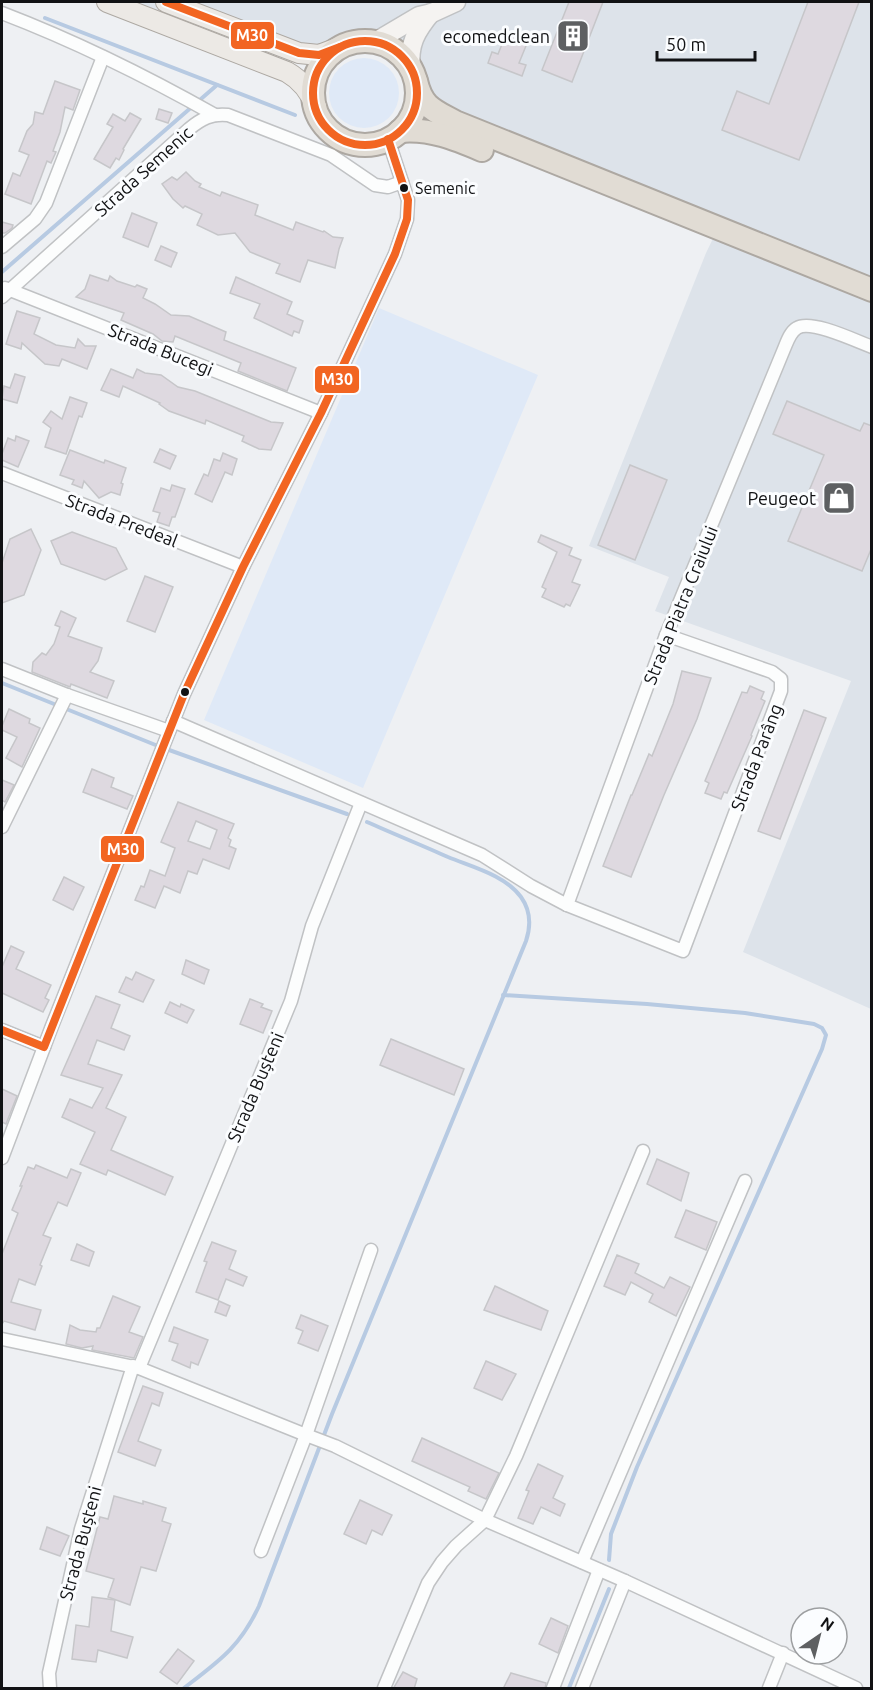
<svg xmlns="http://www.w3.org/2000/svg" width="873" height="1690" viewBox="0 0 873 1690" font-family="Ubuntu,sans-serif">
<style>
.built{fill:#dde3ea}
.green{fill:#dfe9f7}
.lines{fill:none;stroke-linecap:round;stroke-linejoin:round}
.stream{stroke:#b7cae2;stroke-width:4}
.building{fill:#ded9e0;stroke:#c6c6c9;stroke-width:1.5;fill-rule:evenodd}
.street-casing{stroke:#c0c2c4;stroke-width:15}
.secondary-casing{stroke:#c0c2c4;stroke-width:21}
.primary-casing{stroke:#ada8a2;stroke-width:22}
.highway-casing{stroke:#ada8a2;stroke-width:26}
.street{stroke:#fcfdfd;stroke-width:12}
.secondary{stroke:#f5f3f1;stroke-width:18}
.primary{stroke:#ece9e5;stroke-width:20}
.highway{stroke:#e1dcd4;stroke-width:22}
.bus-1-casing{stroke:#fbfdff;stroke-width:12}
.bus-1{stroke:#f26522;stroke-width:8}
.bus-dot{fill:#111214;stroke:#fbfdff;stroke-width:2}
.labels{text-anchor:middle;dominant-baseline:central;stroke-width:6;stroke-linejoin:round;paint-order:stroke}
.bus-label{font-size:16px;fill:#111214;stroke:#fbfdff;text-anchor:start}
.poi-label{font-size:18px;fill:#111214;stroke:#fbfdff;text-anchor:end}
.street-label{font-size:18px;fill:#111214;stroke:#fbfdff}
.line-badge{stroke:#fbfdff;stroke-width:2}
.badge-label{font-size:16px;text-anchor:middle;font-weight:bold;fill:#fff}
</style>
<rect width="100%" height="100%" fill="#eef0f3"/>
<!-- built -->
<polygon class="built" points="135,2 871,2 871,1009 743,952 851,681 655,611 669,577 589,546 706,253 723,218 455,122 405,60 396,51 384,44 362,41 295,52 290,62"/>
<!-- green -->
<g class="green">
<circle cx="364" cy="93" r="35"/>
<polygon points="379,308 538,375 363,788 204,720"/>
</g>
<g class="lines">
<!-- stream -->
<g class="stream">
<polyline points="45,18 295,115"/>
<polyline points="2,272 217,85"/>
<polyline points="2,683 158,746 347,814"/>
<polyline points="503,995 647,1004 745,1013 814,1024 822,1028 826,1035 822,1049 637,1467 611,1534 609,1560"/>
<path d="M184,1688C219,1661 240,1647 259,1606L332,1414L526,941C531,926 531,911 521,897C505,875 472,867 448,857C421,845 394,834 367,822"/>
<polyline points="569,1688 609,1589"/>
</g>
</g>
<!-- building -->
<g class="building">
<polygon points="569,2 603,2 572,82 542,70"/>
<polygon points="808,2 859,2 799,160 722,130 737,91 769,104"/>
<polygon points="507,32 528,41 519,63 526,65 522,76 488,63 492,52 498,54"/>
<polygon points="55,81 80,90 73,110 65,107 60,132 53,151 56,152 51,163 47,161 31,204 5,194 13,173 20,176 29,155 19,151 27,131 33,124 35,112 43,114"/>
<polygon points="159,109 172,113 168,123 156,119"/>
<polygon points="130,113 141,119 123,149 124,150 119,160 116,158 110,168 94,159 113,127 107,124 113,114 125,121"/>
<polygon points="186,172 195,181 201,184 199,187 220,196 222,192 258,205 255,215 293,230 296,222 323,232 324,231 333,237 343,238 339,249 335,268 308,260 300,282 276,273 280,264 250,252 235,233 218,235 197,225 202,214 185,206 183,208 173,199 162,184 172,177 177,180"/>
<polygon points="132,213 157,223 148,247 123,237"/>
<polygon points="2,222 13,225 12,228 5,233 2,233"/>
<polygon points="161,246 177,253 171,267 155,260"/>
<polygon points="90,275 108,281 110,276 117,281 135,287 137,285 147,289 143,298 155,304 171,315 189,316 226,332 224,340 296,368 287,391 238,371 241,363 175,336 173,342 162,341 153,334 121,320 124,313 76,297 85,289"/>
<polygon points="236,277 292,302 287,314 303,321 299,333 294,331 292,336 254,318 260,304 230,293"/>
<polygon points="17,311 40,318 34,334 56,345 75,348 78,339 85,346 96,346 87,369 62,359 59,366 45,364 22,343 21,349 6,344"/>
<polygon points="111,369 133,378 137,369 145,373 161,375 178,387 195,391 271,422 283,423 271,450 259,449 242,441 244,436 206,420 205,424 169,411 159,404 160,403 123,386 119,397 101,390"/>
<polygon points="15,374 25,377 17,403 2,399 4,386 10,388"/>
<polygon points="70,397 87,403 82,417 79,416 66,454 45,447 51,428 43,422 51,411 62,419"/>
<polygon points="787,401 860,431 864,423 872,426 872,547 862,571 788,541 824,455 773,434"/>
<polygon points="16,436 29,441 18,467 2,460 2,454 8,438 15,441"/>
<polygon points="160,449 176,456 170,469 154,462"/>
<polygon points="70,450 104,463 105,460 126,468 121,483 123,484 120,495 111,492 99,498 84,481 82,488 72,484 74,480 60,475"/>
<polygon points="223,453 237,459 232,475 225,472 212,502 195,494 204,474 208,476 214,459 220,461"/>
<polygon points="630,465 667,480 635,560 598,545"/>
<polygon points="172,485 185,489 175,517 172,517 169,526 157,522 160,513 153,511 161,488 170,491"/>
<polygon points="31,529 41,550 24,595 2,603 2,563 10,539"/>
<polygon points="72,532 116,548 127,569 105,580 61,564 51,541"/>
<polygon points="541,535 572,548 569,555 581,560 572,582 580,585 570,606 566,604 564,607 542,597 546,589 542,587 557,552 538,542"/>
<polygon points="145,576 173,587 155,632 127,621"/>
<polygon points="61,611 76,618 68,636 102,648 98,661 90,672 114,681 107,698 71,684 70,687 32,672 33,662 42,653 46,655 54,644 60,627 55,625"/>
<polygon points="682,671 711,678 697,719 664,795 631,877 603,866 631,795 632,795 649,754 652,756 673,704"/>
<polygon points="750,686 764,692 761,699 765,701 751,735 752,736 727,793 724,792 721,799 705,793 709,783 705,781 742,692 747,693"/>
<polygon points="9,709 30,719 29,723 40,728 22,767 6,758 17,737 2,730 2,726"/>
<polygon points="804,710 826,718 780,839 758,831"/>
<polygon points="92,769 114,778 111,787 133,796 127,809 83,792"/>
<polygon points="2,780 14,785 5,802 2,800"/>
<path d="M178,802L234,824L228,838L231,840L229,846L236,849L229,869L203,859L197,874L188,871L180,893L164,886L155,908L135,900L141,886L144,887L150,870L165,876L175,848L161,842ZM196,821L217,830L210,849L188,841Z"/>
<polygon points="64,877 84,887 73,910 53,900"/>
<polygon points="11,946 24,952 16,969 51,985 45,998 49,1000 43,1012 2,993 2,967"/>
<polygon points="186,960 209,970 204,984 182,974"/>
<polygon points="136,972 154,980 143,1002 119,992 126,977 132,980"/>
<polygon points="96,996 120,1005 111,1028 130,1036 124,1050 97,1040 88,1064 122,1075 106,1108 126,1117 111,1150 173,1177 165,1195 108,1170 106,1175 80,1164 95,1132 62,1117 70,1099 92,1108 103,1088 61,1075"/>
<polygon points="250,999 263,1004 261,1007 272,1011 263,1033 240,1024"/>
<polygon points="170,1002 180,1007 181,1004 194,1010 187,1023 165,1013"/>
<polygon points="391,1039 464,1069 454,1095 380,1065"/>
<polygon points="2,1089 17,1096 6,1124 2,1122"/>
<polygon points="657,1159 689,1173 681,1201 647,1184"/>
<polygon points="36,1165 67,1178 71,1169 81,1173 67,1206 58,1202 43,1235 51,1238 40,1265 42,1266 35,1285 19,1279 11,1302 41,1310 35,1330 4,1321 2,1324 2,1254 18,1213 12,1210 22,1186 20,1186 28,1167 34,1169"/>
<polygon points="686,1210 717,1222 706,1250 675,1237"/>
<polygon points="212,1242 236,1251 229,1269 247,1277 243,1286 226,1279 218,1300 196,1292 207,1262 204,1261"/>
<polygon points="77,1244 94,1252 89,1266 71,1260"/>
<polygon points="617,1255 639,1264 635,1273 664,1288 670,1277 690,1287 676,1316 649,1302 653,1294 631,1282 625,1295 604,1286"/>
<polygon points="495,1286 548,1311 541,1330 484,1310"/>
<polygon points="113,1296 140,1307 129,1332 143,1337 134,1358 92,1350 93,1346 82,1348 66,1344 70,1325 80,1330 96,1332 97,1328 100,1328"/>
<polygon points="219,1301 230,1306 226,1316 215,1312"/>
<polygon points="301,1315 328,1326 318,1351 298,1343 303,1331 296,1328"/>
<polygon points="174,1327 208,1340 198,1365 191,1362 190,1368 172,1360 178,1344 169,1341"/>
<polygon points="486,1361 516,1374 502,1400 474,1388"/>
<polygon points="143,1386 163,1393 159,1406 152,1403 138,1441 161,1450 155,1466 118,1452"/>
<polygon points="422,1438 499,1473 486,1499 468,1491 470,1487 412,1461"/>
<polygon points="538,1464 563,1476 553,1498 565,1504 560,1516 541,1507 533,1524 518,1518 529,1491 526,1490"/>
<polygon points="114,1496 143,1504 143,1501 166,1508 162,1521 171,1524 156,1571 141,1567 130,1605 108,1597 114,1579 86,1571 100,1517 108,1519"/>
<polygon points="360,1500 392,1515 382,1535 372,1530 366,1544 344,1534"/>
<polygon points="47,1527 69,1536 60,1556 40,1549"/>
<polygon points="92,1597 115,1600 111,1631 133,1637 127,1658 98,1650 96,1662 72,1659 76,1625 89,1627"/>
<polygon points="551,1618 568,1626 558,1653 539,1644"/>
<polygon points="178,1649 194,1661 177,1684 160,1672"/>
<polygon points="403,1672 417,1679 414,1689 393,1689"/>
<polygon points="511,1673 546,1683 545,1689 503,1689"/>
</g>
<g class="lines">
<!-- street casing -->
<g class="street-casing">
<g id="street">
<path d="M2,13C75,41 146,76 215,115"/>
<polyline points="2,247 35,219 46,203 103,57"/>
<polyline points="5,288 321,413"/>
<path d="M2,297L189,129C201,119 212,113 228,115L331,155L375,185L388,187L402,182"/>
<polyline points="2,473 243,567"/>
<polyline points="2,669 67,695 169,731"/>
<polyline points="173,721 482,855 531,886 567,905 683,951 781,691 781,679 772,672 666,635"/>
<polyline points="2,827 67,695"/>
<path d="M567,905L666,635L784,349C787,342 790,332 797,328C811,319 856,341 872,347"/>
<polyline points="2,1030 44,1047"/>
<polyline points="2,1158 52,1026 184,694 243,567 321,413 395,254 407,219 408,200 388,139"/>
<polyline points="2,1339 139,1368 306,1435 335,1446 485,1520 625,1581 856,1688"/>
<polyline points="139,1368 291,1001 312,926 361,803"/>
<polyline points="261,1551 306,1435 371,1250"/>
<polyline points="582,1562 745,1181"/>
<polyline points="50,1688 49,1673 81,1529 133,1366"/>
<polyline points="384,1688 428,1583 442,1562 456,1546 485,1520 516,1456 643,1151"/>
<polyline points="553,1688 599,1570"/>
<polyline points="582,1688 625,1581"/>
<polyline points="769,1688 783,1653"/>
</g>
</g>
<!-- secondary casing -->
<g class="secondary-casing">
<g id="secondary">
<polyline points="375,42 419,16 432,13 456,2"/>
<path d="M411,68C408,45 416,31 431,13"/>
</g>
</g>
<!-- primary casing -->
<g class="primary-casing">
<g id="primary">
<path d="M107,2L287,72C301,80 310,91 316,107"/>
<polyline points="166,2 299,53 319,55 340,47"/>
</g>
</g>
<!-- highway casing -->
<g class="highway-casing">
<g id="highway">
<circle cx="365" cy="93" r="52"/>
<path d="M416,81C422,107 433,110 455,122L872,290"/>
<path d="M400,131C430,128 456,139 482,150"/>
</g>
</g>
<!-- street -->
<use href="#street" class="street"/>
<!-- secondary -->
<use href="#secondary" class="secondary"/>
<!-- primary -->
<use href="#primary" class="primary"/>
<!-- highway -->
<use href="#highway" class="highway"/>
<!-- bus-1 casing -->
<g class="bus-1-casing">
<g id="bus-1">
<polyline points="166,2 299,53 319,55 340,47"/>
<circle cx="365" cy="93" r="52"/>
<polyline points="2,1030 44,1047 184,694 243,567 321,413 395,254 407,219 408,200 388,139"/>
</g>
</g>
<!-- bus-1 -->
<use href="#bus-1" class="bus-1"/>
</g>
<!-- icons -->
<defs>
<g id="building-square" transform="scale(1.725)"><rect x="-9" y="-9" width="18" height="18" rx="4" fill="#5e6062" stroke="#fbfdff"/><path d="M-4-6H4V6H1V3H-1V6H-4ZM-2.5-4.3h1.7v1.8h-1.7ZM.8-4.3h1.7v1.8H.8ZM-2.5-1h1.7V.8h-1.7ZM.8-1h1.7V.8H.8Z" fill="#fff"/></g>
<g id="shop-square" transform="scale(1.725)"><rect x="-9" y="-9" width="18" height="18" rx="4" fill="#5e6062" stroke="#fbfdff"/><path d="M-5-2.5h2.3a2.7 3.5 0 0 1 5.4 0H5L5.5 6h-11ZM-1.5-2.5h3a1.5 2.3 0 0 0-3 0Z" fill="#fff"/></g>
</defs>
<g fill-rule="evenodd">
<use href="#building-square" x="573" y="36"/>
<use href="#shop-square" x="839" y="498"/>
</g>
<!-- markers -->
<g class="bus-dot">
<circle cx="404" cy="188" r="5"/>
<circle cx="185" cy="692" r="5"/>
</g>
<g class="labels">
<!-- bus labels -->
<g class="bus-label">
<text x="415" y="188">Semenic</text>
</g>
<!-- poi labels -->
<g class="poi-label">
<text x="550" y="36">ecomedclean</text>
<text x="816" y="498">Peugeot</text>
</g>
<!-- street labels -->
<g class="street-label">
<text transform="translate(143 171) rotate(-42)">Strada Semenic</text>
<text transform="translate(161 349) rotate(22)">Strada Bucegi</text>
<text transform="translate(122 520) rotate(21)">Strada Predeal</text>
<text transform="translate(680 605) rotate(-68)">Strada Piatra Craiului</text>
<text transform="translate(756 757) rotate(-69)">Strada Parâng</text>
<text transform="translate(255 1087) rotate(-67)">Strada Bușteni</text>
<text transform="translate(80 1543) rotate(-75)">Strada Bușteni</text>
</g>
</g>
<g class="line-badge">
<rect x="230" y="21" width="45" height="29" rx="6" fill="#f26522"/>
<rect x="314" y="365" width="46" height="29" rx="6" fill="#f26522"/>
<rect x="100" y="835" width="45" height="28" rx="6" fill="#f26522"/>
</g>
<g class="badge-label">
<text x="252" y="41">M30</text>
<text x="337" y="385">M30</text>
<text x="123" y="855">M30</text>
</g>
<!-- border -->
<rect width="873" height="1690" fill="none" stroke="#111214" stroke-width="6"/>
<!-- north arrow -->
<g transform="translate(819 1636) rotate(35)"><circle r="28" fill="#fbfdff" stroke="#9d9fa1" stroke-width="1.5"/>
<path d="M0-4.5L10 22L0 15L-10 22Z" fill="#5e6062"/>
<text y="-9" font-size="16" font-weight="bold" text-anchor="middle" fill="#111214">N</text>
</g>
<!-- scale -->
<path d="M657 51v9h98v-9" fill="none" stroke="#111214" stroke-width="3"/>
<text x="666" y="51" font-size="18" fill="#111214" stroke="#fbfdff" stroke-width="4.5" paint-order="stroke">50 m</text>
</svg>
